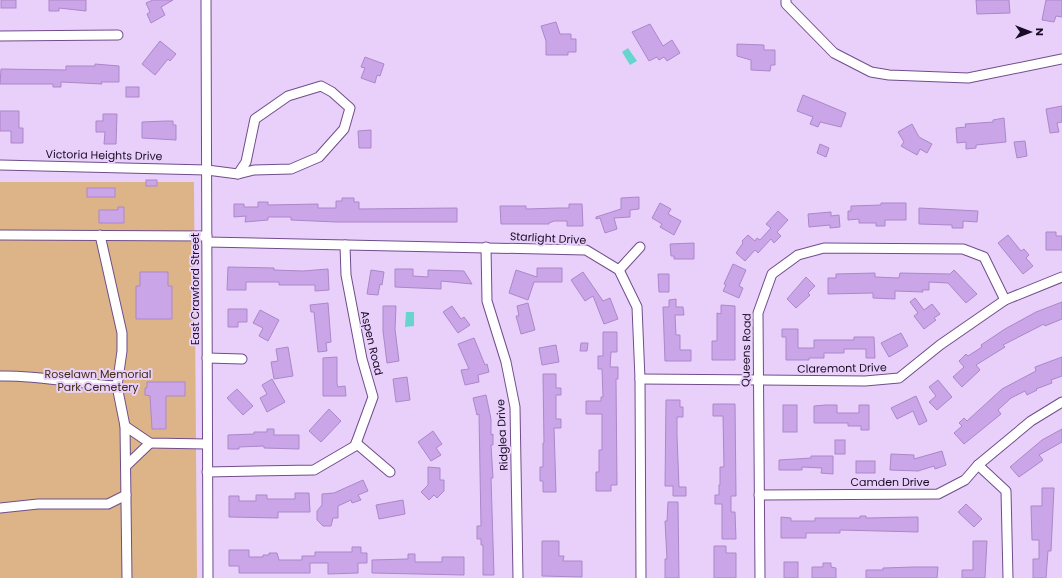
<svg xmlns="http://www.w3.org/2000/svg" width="1062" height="578" viewBox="0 0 1062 578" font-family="Poppins,sans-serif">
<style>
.green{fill:#dcb488}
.water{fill:#67d5ce}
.building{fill:#caa5e7;stroke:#ac87c9}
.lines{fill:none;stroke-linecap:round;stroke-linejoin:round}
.minor-casing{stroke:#714d8a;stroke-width:11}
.minor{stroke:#fff;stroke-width:9}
.labels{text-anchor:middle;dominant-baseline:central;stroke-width:4;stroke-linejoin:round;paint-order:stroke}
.street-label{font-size:11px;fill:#1a0b24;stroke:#e8d0fb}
.park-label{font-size:11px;fill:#422c10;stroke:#e8d0fb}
</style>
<rect width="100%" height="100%" fill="#e8d0fb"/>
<!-- green -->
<polygon class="green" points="0,182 194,182 197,578 0,578"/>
<!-- water -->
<g class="water">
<polygon points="628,48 637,61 630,65 622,52"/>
<polygon points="406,312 414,312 414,326 405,327"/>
</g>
<!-- building -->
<g class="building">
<rect x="1" y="0" width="15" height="8"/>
<polygon points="49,0 86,0 86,11 59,8 59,11 49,11"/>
<polygon points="153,0 173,0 161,7 165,15 151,23 147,14 150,12 146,3"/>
<polygon points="976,0 1009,0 1010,13 977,14"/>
<polygon points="1046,0 1062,0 1062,17 1056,16 1054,22 1042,20"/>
<polygon points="556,22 560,34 571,34 571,39 576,39 576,52 568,52 568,55 546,55 546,41 541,26"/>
<polygon points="650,24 663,46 672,40 680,53 667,61 664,57 659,60 657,57 649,61 632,32"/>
<polygon points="160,41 176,54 170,61 168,59 155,75 142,64"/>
<polygon points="737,44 764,45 764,50 775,50 775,65 771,65 770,71 751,70 751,60 737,56"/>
<polygon points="365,57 384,64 380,76 377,75 375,83 361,78 365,68 361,67"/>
<polygon points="95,64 119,66 119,82 101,82 102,84 61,82 61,87 53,87 53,84 0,84 1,69 66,70 66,66 95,66"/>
<rect x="126" y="87" width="13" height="10"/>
<polygon points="803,95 846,113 841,127 820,122 818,127 810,124 813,117 797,111"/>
<polygon points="1062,106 1062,122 1057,123 1059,132 1050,133 1046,109"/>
<polygon points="0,111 19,111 19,128 23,128 23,143 11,143 11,131 0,131"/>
<polygon points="103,114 117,114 116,144 104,144 105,132 96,132 96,121 103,121"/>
<polygon points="1004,118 1006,142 976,145 976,148 966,149 966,142 957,143 956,128 966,127 965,124 993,122 993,120"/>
<polygon points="166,121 173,121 173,125 176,125 176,140 142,138 142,122"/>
<polygon points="912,124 919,137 932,144 927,153 920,149 917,155 901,146 904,142 898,132"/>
<polygon points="371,130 371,148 359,148 358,131"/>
<polygon points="1025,141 1027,156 1017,158 1014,142"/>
<polygon points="820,144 829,148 826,157 817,153"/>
<rect x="146" y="180" width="11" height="6"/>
<rect x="87" y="188" width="28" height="9"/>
<polygon points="639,197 639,209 630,210 630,217 614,218 617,229 605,233 600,218 596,219 596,217 621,209 621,198"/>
<polygon points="342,198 354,198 354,202 359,202 359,209 457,208 457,222 336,222 291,220 291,217 268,217 268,220 245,222 246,216 234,217 234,204 244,204 244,207 258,207 258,202 268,202 268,205 318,204 318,208 336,208 336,201 342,201"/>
<polygon points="660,203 671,209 668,214 681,221 674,235 660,227 662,224 652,218"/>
<polygon points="881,203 906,203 906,220 885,220 885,226 876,226 876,223 859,223 859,219 848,220 848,211 851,211 851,206 881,205"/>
<polygon points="569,204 582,204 583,226 567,226 567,221 554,221 549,223 549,224 501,224 500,206 526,206 526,209 559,208 569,208"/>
<polygon points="118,207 124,207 124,223 99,223 99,210 118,210"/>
<polygon points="919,208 978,211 977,222 963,221 963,228 952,228 952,225 919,224"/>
<polygon points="778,211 788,220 777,232 781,236 774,243 771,239 758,253 755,250 745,261 736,253 743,243 742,241 748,235 755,241 757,238 760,240 771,228 766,224"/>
<polygon points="831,212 831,216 839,215 840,227 830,228 830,225 809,227 808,214"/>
<polygon points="1046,232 1056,232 1056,236 1062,236 1062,250 1046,250"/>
<polygon points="1008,235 1021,251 1024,249 1029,255 1026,258 1033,266 1023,274 998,243"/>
<polygon points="694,243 694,259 674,259 674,256 671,256 670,244"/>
<polygon points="733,264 746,270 739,286 743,288 739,298 723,291 726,285 724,284"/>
<polygon points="228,267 274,268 274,270 303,271 328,269 329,290 315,291 315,285 279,285 279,282 246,282 246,290 227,290"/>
<polygon points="537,268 562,268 562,282 534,282 528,300 509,293 516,270 537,277"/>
<polygon points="395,269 413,269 413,276 428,277 428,270 464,271 472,284 441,281 441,289 395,287"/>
<polygon points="371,270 384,272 382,285 380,284 378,295 367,294"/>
<polygon points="954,270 977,294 966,303 948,283 929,282 929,290 922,290 923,292 895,291 895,299 873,298 873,293 828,294 828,278 836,278 836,274 875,273 875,277 899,278 900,273 950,274"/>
<polygon points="140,272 168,272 168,286 172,286 172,319 136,319 136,286 140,286"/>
<polygon points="583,272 603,301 610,298 618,319 604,324 593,296 585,301 571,280"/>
<polygon points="658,274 669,274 669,292 659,292"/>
<polygon points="806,277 815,286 808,293 810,295 796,308 787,299"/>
<polygon points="915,298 924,310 932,304 940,314 934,318 936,320 924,329 914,316 918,313 910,302"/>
<polygon points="676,299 676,307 683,307 684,315 675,315 676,335 680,335 680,350 691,350 691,361 665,361 663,307 669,307 669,300"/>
<polygon points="1062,302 1062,319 1045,326 1044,324 1003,345 1005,347 976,365 980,370 962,387 953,377 964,367 959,361 966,354 968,356 982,347 981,345 1005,329 1036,312"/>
<polygon points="328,303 331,342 326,343 327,351 318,352 314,312 311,312 310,305"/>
<polygon points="528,303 535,330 521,334 516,316 519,316 517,306"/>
<polygon points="721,305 735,306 735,360 712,360 712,341 717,341 717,313 721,314"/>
<polygon points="383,306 396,306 395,329 399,361 387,363 383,331"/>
<polygon points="452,306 461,319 464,317 470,325 458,333 443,312"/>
<polygon points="228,309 247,309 247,322 238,322 238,327 228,327"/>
<polygon points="260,310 279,320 268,341 259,336 263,328 253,323"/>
<polygon points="782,329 798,329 798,348 814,348 814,340 854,340 854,337 874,337 875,358 866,358 866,349 844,349 844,353 824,353 824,358 809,358 809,360 786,360 786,337 782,337"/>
<polygon points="603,332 617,332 617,352 611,352 610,367 618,367 618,379 616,379 617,485 611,485 611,491 596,491 596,472 599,472 599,450 602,450 602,414 586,414 586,401 601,401 601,397 603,397 602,369 598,369 598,356 603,356"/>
<polygon points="901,333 908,346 889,357 881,343"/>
<polygon points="474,338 485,365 487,364 489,372 478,375 479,382 465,385 461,370 469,369 458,344"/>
<polygon points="581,343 588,343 587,351 580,351"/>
<polygon points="556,345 559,362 542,365 539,348"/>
<polygon points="288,347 293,376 274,379 271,362 278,361 276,349"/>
<polygon points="337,357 337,384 338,387 345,386 346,396 323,396 323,358"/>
<polygon points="1062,357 1062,376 1051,380 1052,383 1036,389 1037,390 1027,395 1025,391 1011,398 998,410 1001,414 964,444 954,433 962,426 959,423 964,418 967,421 1002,389 1036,371 1035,367"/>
<polygon points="543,374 556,374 556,388 561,388 561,395 556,395 556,419 561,419 561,428 554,428 556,492 543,492 543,481 540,481 540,467 543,467 543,443 544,443"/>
<polygon points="407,377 410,400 396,402 393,379"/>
<polygon points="272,379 285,402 267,412 260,398 267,394 262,385"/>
<polygon points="938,380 952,397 937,410 929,402 936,396 929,387"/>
<polygon points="147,382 185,382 185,396 166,396 166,429 152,429 150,396 145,395 145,388 147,388"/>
<polygon points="237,389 253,406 243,415 227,398"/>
<polygon points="486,395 491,419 491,435 493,434 493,445 491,445 493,478 491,478 494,575 483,575 483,545 481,545 481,539 477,539 477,526 481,526 479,414 477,415 473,398"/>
<polygon points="916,396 927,421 919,425 913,411 897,419 891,408"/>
<polygon points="666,400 680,400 680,407 683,407 683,417 677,417 677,435 679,487 686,487 686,496 673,496 673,486 665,486"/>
<polygon points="713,404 735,404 736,496 731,496 731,512 735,512 736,539 722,539 722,504 715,504 715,495 719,495 719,485 720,485 720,467 724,467 723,416 713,416"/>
<rect x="783" y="405" width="14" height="27"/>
<polygon points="826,405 837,405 837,413 859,413 859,405 869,405 869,430 861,430 861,426 848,426 848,423 814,423 814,406"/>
<polygon points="329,409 341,421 321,442 309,431"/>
<polygon points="267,429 274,429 274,435 299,435 299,449 264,448 264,446 239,447 239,449 228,449 228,435 254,434 254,432 267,432"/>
<polygon points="1062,429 1062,442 1039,455 1043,460 1019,477 1010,467 1042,440"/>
<polygon points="433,431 442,444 436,448 441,455 431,461 418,442"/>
<rect x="835" y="440" width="10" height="14"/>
<polygon points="942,451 946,465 935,469 934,466 918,471 890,470 891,454 914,455 914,459"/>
<polygon points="811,456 833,456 833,474 821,473 822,468 802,467 802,470 779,470 779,460 811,458"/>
<rect x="856" y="461" width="19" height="12"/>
<polygon points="428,467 440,468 440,480 444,480 444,491 437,498 434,495 429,500 421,492 428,485"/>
<polygon points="363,480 368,491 358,495 361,500 352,503 351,500 338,506 338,518 333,518 331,526 323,526 317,520 317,511 322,505 322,494 334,493"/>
<polygon points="1042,488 1054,488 1051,551 1048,551 1046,578 1033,578 1033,559 1039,559 1039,540 1032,540 1031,506 1042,506"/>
<polygon points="295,493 309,493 310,512 278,512 278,518 229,517 229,496 239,496 239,501 256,501 256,495 267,495 267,499 295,499"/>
<polygon points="403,500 405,514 379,519 376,505"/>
<polygon points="668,502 678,502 679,578 665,578 665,559 667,559 665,521 667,521"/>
<polygon points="966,504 982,519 974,527 958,512"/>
<polygon points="860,516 866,516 866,518 918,517 918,532 840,530 840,533 806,533 806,538 781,538 781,517 791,518 791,521 815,521 815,518 860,518"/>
<polygon points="542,541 559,541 559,556 564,556 563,561 582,561 582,577 542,576"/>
<polygon points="973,541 987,541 985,578 962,578 962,570 973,570"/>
<polygon points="714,546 726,546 726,553 736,553 736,578 714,578"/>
<polygon points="352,547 361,547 361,553 367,553 367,563 358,563 358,573 328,574 328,563 310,563 310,573 239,573 239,566 229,566 229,550 249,550 249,557 263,557 263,555 269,555 269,553 277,553 279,560 302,560 302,556 315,556 315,552 352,552"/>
<polygon points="408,554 415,554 415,562 442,562 442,557 464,557 464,575 372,573 372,560 408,559"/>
<rect x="784" y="562" width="14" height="16"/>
<polygon points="823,563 831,563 831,567 836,568 836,578 812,578 812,567 823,567"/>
<polygon points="914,567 938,567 937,578 866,578 866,570 883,570 883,568"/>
</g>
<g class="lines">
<!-- minor casing -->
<g class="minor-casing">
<g id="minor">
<polyline points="206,0 208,578"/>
<polyline points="786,0 786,4 834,53 871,72 889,75 968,78 1062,59"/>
<polyline points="0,36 118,35"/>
<polygon points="321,86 332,92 350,108 344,129 319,157 291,169 254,170 238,174 246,162 255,119 288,96"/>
<polyline points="0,165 207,170 238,174"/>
<polyline points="0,235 207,236"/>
<polyline points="100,235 122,333 122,351 117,386 125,426 127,578"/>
<polyline points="207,242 586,250 619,270 637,307 640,379 641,578"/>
<polyline points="486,247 487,301 506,362 515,407 518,578"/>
<polyline points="619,270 640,247"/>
<polyline points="207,358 242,359"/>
<path d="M0,376C39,375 78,384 117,386"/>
<polyline points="640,379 865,381 899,378 940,345 1005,300 1062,277"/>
<polyline points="125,426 150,443 207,444"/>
<polyline points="356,443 390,472"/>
<polyline points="978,465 1006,491 1008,578"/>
<polyline points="126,466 150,443"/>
<polyline points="207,472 314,470 355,446 373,397 362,359 346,275 345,245"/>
<polyline points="759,495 938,494 965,480 978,465 1031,421 1062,402"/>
<polyline points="0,508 38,504 108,504 126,495"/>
<polyline points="760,578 758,313 772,274 798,255 824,248 963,249 984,257 1005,300"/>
</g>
</g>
<!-- minor -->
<use href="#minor" class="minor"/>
</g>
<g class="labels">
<!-- street labels -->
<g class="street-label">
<text transform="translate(104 155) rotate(1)">Victoria Heights Drive</text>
<text transform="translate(548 238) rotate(3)">Starlight Drive</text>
<text transform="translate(195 289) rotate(-90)">East Crawford Street</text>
<text transform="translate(372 343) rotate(77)">Aspen Road</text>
<text transform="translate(746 350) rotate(-89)">Queens Road</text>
<text transform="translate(842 368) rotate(-1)">Claremont Drive</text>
<text transform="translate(502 435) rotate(-93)">Ridglea Drive</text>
<text x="890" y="482">Camden Drive</text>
</g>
<!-- park labels -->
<g class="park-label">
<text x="98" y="374">Roselawn Memorial<tspan x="98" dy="13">Park Cemetery</tspan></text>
</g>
</g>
<!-- north arrow -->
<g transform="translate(1030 32) rotate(90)" stroke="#e8d0fb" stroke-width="3" paint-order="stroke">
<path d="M0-3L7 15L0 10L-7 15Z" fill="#1a0b24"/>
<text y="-6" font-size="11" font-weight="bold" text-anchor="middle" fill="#1a0b24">N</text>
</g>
</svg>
